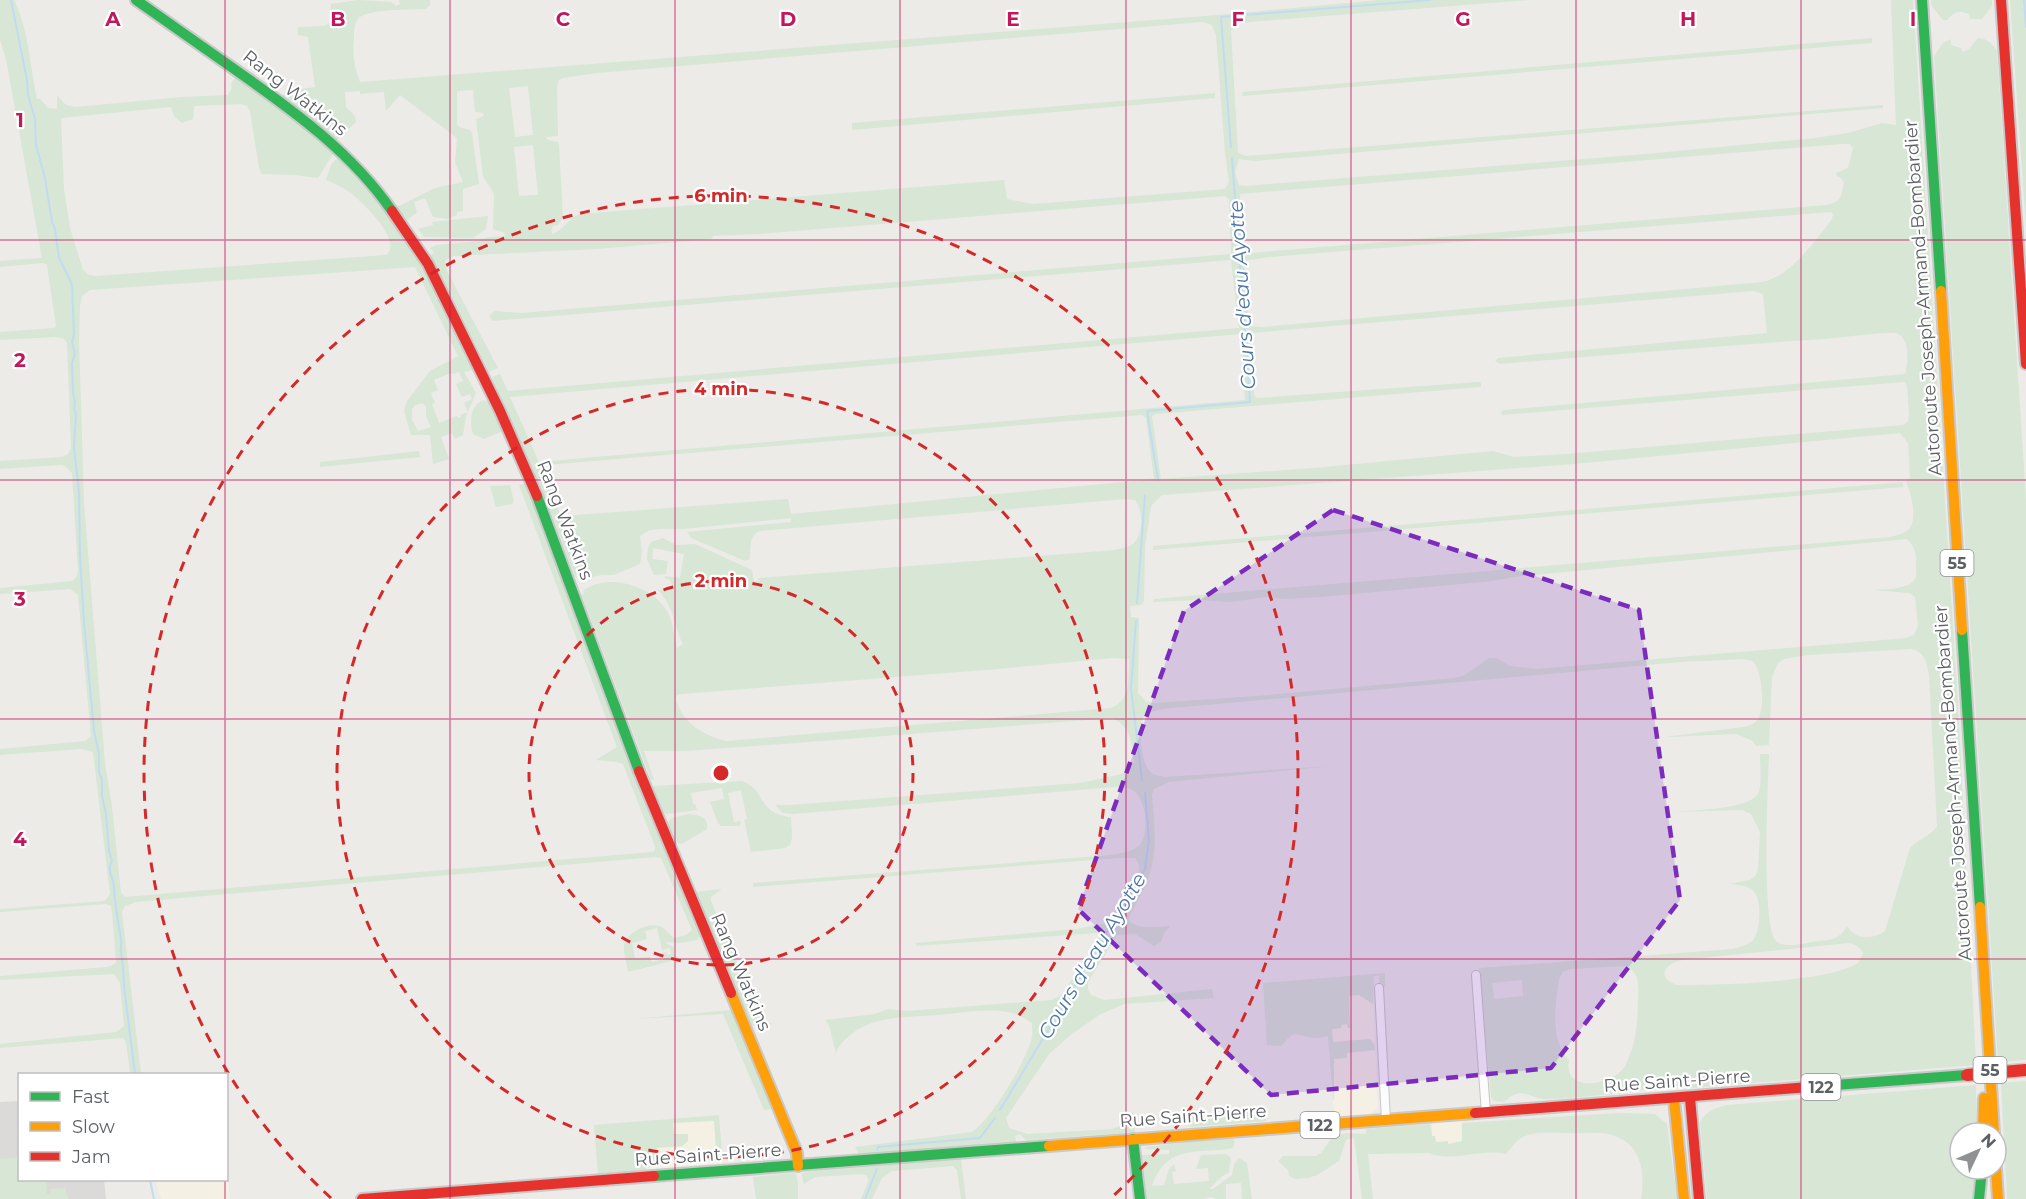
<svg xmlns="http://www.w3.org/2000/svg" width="2026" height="1199" viewBox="0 0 2026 1199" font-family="Montserrat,sans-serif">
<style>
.commercial{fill:#f4f0e3}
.industrial{fill:#dcdad8}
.green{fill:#d7e6d5;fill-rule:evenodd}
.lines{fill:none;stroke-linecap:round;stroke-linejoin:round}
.stream{stroke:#c1dcf1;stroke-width:2}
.street-casing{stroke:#c7c7c7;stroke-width:10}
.fast-casing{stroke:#c9c9c9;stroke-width:14}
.slow-casing{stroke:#c9c9c9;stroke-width:14}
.jam-casing{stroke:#c9c9c9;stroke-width:14}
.street{stroke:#fcfcfc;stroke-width:8}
.fast{stroke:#30b455;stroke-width:10}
.slow{stroke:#ff9f0a;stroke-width:10}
.jam{stroke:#e5322d;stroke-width:10}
.jam-bridge-casing{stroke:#d1cbb9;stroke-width:15;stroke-linecap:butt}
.jam-bridge{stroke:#e5322d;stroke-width:12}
.marked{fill:#7b2cbf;fill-opacity:0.2;stroke:#7b2cbf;stroke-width:4.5;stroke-dasharray:12 8;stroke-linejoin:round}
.grid{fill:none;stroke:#c2185b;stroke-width:1.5;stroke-opacity:0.55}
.ring{fill:none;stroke:#d62828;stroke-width:3;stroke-dasharray:10 8}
.labels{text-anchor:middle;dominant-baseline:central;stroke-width:4.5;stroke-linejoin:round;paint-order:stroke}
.shield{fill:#fff;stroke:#8e9092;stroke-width:1.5}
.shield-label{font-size:16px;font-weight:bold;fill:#5d6064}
.street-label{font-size:18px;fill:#5d6064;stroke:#fff}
.water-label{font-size:20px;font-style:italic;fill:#4d77a6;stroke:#fff}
.grid-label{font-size:20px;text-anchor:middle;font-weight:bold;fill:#c2185b;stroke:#fff;stroke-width:4.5;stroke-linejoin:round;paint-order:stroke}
.centre{fill:#d62828;stroke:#fff;stroke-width:3}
.ring-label{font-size:18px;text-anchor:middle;font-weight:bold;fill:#d62828;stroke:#fff;stroke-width:4.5;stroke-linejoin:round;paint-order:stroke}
</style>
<rect width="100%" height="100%" fill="#ecebe8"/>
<!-- commercial -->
<g class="commercial">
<polygon points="1372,974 1378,1108 1371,1114 1334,1116 1329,1036 1332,1029 1336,1029 1335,1009"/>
<polygon points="719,1115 723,1163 644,1170 649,1167 660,1166 658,1162 654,1120"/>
<polygon points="1461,1121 1462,1146 1437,1147 1432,1137 1432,1122"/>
<polygon points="227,1170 230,1199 161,1199 156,1180 226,1180"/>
</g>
<!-- industrial -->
<polygon class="industrial" points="19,1101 20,1180 104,1180 106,1199 0,1199 0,1102"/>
<!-- green -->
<g class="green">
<path d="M0,0H14C29,31 30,66 37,99H40L48,108L57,109V95L66,105L75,107L183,97L228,95L232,88L231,84L236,77L295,120L333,154L318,178L295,175L262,174L259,168L250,111L247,106L241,104L194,106L193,119L182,123L174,116L171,107L61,118L64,189L70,228L83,270L89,275L95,276L386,255C404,242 364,204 352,194C344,188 336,184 326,180L331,165L337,158L381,205L399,230L433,286L473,370L464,372L476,393L466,416L463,435L455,439L452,433L441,437L449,459L433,464L430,435H411L404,411L407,401L430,371L458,356L415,267L90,290L82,296L80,305L79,340L84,503L105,763L112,807L121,893L125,897L652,852L655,850V846L623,764L616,762L596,760L617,747L519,485L525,483L647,806L700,936L697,940L680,943L666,942L667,944L674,947V956L678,957L672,961L628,972C627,964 624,955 624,947C624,934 647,922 659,926C664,927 669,934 674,938L686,935L692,930L661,858L656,857L136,902L125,906L122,912L141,1074H130L126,1042L123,1038L0,1048V1044L116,1032L124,1026L120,983L114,974L0,980V976L107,967L113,965L116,962L112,912L111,906L106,904L0,912V909L105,901L110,894L93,752L81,749L0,755V749L85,741L91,736L78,595L70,589L0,594V588L72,581L77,576L78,570L72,473L65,466L61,465L0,469V461L62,457L68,454L71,448L67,343L64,339L56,337L0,340V332L54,328L56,326L47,265L43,263L0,267V261L42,258L6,59L0,40ZM459,372L463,381L456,384L462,397L470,394L472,399L464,403L468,412L460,415L461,417L458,418L457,416L439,423L432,404L435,403L431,393L438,390L434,380L451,373L452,374ZM422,403L426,406V416L431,427L418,431L412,420V409L415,405ZM657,928L662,950L670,948L671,954L667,955L666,952L663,953L664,959L652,962L650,957L635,958L632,943L647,939L645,931Z"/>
<path d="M358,0L391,2L396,6L400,4L399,0H430V5L426,9C412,10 366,8 358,19C354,24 354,31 354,37C352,53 354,66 360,82L1230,14L1379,0H1530L1249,22L1237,24L1231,31L1238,153L1246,156L1883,105V108L1254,161L1239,159L1235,172L1239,185L1245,186L1646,154L1815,138L1848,133L1882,123L1896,125L1891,0H1913L1958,704L1976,1065L1691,1088L1678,1086C1635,1090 1591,1098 1547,1099C1528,1099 1523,1084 1504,1102L1494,1101L1491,1097L1479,968L1733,949C1739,947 1750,945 1754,939C1760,930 1762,902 1755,893C1750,885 1738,885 1729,884L1750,880L1755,876L1758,870L1760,832L1751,814L1742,810L1673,812C1691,810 1752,810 1759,792C1762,781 1760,765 1760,754H1769C1768,782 1761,926 1776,941C1784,948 1803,944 1812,942C1828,940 1839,941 1847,926C1855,940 1873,940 1885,931L1910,848C1918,839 1931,836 1937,826L1929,675C1926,662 1926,653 1912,649L1808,655L1784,659L1778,663L1772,677L1769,745L1756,746L1753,741L1736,734L1665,737L1744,727C1751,725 1756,724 1759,717C1765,705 1762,671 1753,661L1743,659L1680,662L1184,707C1173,708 1150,708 1143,718C1137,726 1142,762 1148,769C1152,775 1158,776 1165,777L1331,766L1169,782L1154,789L1152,795C1154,823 1158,850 1149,876C1145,890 1136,903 1130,915L1129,921C1139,930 1158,927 1170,926L1164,933L1161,942L1154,946L1135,934L1117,935L1088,982V990L1091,995L1104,1000L1212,989L1214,998L1124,1004L1099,1015L1072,1034L1049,1054L1006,1118L1009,1128L1027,1134L1112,1129L1129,1122L1133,1111L1135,1132L1026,1140L1020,1134L1015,1136L1016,1142L859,1154L855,1147L972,1132C991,1120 1027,1060 1032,1037C1033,1033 1032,1028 1032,1023C1025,1018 1016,1013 1007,1012C984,1008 961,1013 938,1015C915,1017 890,1016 869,1024C858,1028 838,1042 836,1054L830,1029L826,1020L875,1014L888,1009L907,1011L1052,1000L1061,995L1097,943L1100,936L1097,933L916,946V943L1076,929L1107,923C1115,911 1141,880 1139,867C1139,864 1137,861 1135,858H1118L753,887V883L1113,855C1120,853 1131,852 1136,848C1151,839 1147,800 1134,791C1130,787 1121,787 1115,787L793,814L783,813L775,805H789L1080,783L1118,775L1126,772L1134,762C1133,745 1130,725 1112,718L783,744L686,751H644L654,780H651L582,596V593L585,596L583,591C608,571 657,587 669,615C674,626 674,638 677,648L683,644C673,625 675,608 658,590L674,589L670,580L665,578V576L680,578L684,554L653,548L652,559L668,561L666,574L654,575L647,559L648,548L651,542L663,538L676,545L695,544L752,570L754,582L759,581L758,578L1115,550C1121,548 1129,548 1134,543C1144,533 1143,510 1135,500L1125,499L760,531C748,536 751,548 750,559L745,561L691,538L687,532L791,522V518L684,529H661L650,530L640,536L642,552L640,564L614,575H601L580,580L578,572L576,573L577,578L575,577L553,517L492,377L500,374L508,391L1239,328L1231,260L493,321L489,316L495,311L521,313L1231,254L1229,199L1225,196L758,234L713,236L712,239L597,249L453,256L445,261L447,271L498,368L489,372L451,294L429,255L434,253L430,248L436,245L479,241L488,237L505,236V233L493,229L494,194L483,176L476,119L484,116L483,113L475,112L473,90L457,91V124L459,127L470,130L472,133L479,184L463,189V211L457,212V215L447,219L433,217L425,198L414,202L417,212L407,220L397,207L435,188L463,182L455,162L457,138L400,95L386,111L384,92L360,94V91L345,92L346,107L355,116L356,122L337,140L282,96L287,91L315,87L308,37L298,35V27L324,26L330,23L331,4ZM1202,22L1212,25L1216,35L1225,153L1229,182L1225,189L1032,204L1007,199L1004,180L580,214C568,218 565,229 553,234L551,231L553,226L558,225L563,218L559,145L558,142L548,140L546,137L558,136L557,87L559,80L563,78L597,73ZM528,86L533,135L515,137L509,88ZM1841,144H1850L1853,148L1848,168L1836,173L1837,176L1841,178L1844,182C1841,197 1842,202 1826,205L1250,253L1243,251L1240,194ZM533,145L538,195L519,196L514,147ZM1831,212L1833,215L1832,219C1814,242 1792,275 1763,282L1263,327L1249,326L1244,261L1269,257ZM1754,291L1763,294L1767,333L1498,358L1495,361L1500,364C1608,355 1716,346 1824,339C1834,338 1892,331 1896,333C1911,338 1908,362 1905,374L1504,410L1501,412L1502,415L1904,382L1907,385L1909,415L1908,422L1903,425L1567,454L1514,457L1493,451L1314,468L1161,479L1152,416L1156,414L1481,387V383L1478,382L1257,398L1254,395L1250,333ZM1240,334L1245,400L539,462L510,397ZM1142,415L1146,418L1154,479L791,514L788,499L563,516L560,514L542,467L546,465ZM1900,433L1908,443L1910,478L1906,482C1911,492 1918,519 1909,529C1904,534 1897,535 1891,537L1154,599L1153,602L1200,600L1231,602L1265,597L1284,599L1321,597L1493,581L1513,577L1907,539C1915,547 1917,555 1916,565C1916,570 1917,575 1915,579C1909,590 1884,589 1874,590L1909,593L1915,597L1918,626L1914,635L1906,638L1536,669L1510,666L1496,658H1489L1465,675L1455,678L1257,696L1155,703L1146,702L1138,693L1139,618L1131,617L1130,606L1141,605L1144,601L1145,547L1151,506L1162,495L1574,464ZM1112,658L1129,659C1128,678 1132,699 1111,708L726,741C704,736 681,722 676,699L677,695L681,694L998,669ZM1849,943C1857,945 1860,947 1863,954L1858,963C1826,983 1718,985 1677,985C1656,978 1664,964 1682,960ZM1626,966C1639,972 1639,985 1638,998C1638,1021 1636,1045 1625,1066C1613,1086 1562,1094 1569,1060C1549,1040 1556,1004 1559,979L1563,972L1571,969ZM1522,980L1523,996L1494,999L1492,983Z"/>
<path d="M1931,0H1992V6L1982,19H1970L1969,14C1959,10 1954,12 1947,20H1943L1931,5Z"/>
<polygon points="2010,0 2026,0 2026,227"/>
<polygon points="1872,38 1872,43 1243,96 1242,92"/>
<path d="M1978,38C1988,39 1992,43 1997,51L2026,500V1060L1998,1062L1934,56L1943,43L1951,39V45L1961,48L1963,52L1969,49Z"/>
<polygon points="1215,93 1215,98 852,130 852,123"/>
<polygon points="488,216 486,229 473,238 424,237 418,229 433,225 432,222"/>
<path d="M483,400L490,402L503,431L484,439L473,434C469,421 470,407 483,400Z"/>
<polygon points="419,451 420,457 320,467 320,462"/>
<polygon points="1903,482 1903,487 1153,550 1153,546"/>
<polygon points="510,485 514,501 512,504 496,507 490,486"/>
<path d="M742,781C766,789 756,813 791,817L792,839L790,845L785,848L751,852L744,820L747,819L741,790L728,793L734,822L741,821L740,826H721L718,823L710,802L724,799L722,788L691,793L693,804H695L697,810L667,814L663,813L653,786Z"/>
<path d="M689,814C699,815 709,817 707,829L682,844L675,843L667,823L672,818Z"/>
<polygon points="722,889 711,897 711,901 759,1016 764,1021 774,1024 751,1026 695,892"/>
<path d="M1385,973V988L1379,982V976H1374L1373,1004L1359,995L1349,996L1350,1028H1348L1347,1024L1341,1025V1028L1332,1029L1333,1042L1370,1039L1374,1044L1375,1050L1347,1053V1058L1334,1059V1099L1333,1100L1328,1036C1323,1037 1318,1038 1313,1038C1293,1035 1297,1028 1281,1046L1267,1045L1263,983Z"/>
<polygon points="731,1010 772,1109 764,1110 723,1014 635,1019"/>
<polygon points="2026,1081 2026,1199 2007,1199 2001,1083"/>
<path d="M1976,1085V1133H1960V1169H1976L1973,1199H1707L1700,1122C1706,1111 1715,1108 1727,1105Z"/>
<polygon points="1258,1107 1266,1112 1266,1121 1190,1127 1187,1116 1225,1116"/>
<path d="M1618,1113L1655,1114L1667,1124L1677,1199H1641C1645,1172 1642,1144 1612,1135C1600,1131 1584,1134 1571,1133C1555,1133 1535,1130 1521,1138C1514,1142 1511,1150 1505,1154C1480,1148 1453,1163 1429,1153L1368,1154L1373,1199H1362L1354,1138L1346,1140L1339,1161L1317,1175L1308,1178L1296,1179L1289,1176L1288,1170L1278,1161L1283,1156H1316L1321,1153L1333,1136L1347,1133L1366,1134V1129L1430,1124L1432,1136H1435L1436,1142L1448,1141V1144L1462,1141V1124L1464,1123Z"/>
<polygon points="719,1115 723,1163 720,1160 719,1149 716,1149 714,1121 673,1123 674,1134 688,1134 688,1141 682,1146 657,1148 658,1162 660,1166 649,1167 644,1170 598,1175 594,1125"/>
<path d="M1230,1137L1235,1141L1233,1148C1198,1155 1168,1142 1152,1186L1164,1185L1169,1169L1174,1164L1176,1171L1172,1172L1174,1184L1209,1181L1208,1168L1196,1169L1201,1155L1226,1154L1231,1158L1229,1172L1220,1178L1209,1189H1213L1232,1175L1234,1164L1239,1158L1247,1163L1252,1199H1242L1241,1183L1226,1184V1199H1214L1213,1197L1202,1199H1147L1142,1155L1169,1154V1150L1144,1149L1147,1147Z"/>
<polygon points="19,1157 20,1180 46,1180 47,1194 50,1194 51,1189 65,1188 68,1199 0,1199 0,1159"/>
<polygon points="961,1159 966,1199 961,1199 957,1170 953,1166 892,1171 882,1178 872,1199 861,1199 869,1180 866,1175 861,1174 815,1177 804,1184 801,1174 805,1172"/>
<polygon points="794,1173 796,1174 798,1184 798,1199 756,1199 753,1177"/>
</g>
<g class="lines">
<!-- stream -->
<g class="stream">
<path d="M11,0L27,80L28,95L35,119L36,145L45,178L52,222L55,229L59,258L72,284L74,334L72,342L75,354L72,363L73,393L75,402L74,410L76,413L74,447L79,492L80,557L84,623L94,731L99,754V771L102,780V796L106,814L109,851L112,861C106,870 114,878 114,888C115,906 118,922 121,939C122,944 120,949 121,953C124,967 123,981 125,994L135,1074"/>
<polyline points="2024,0 2026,27"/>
<polyline points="1231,147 1221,17 1430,0"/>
<polyline points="1158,480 1147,411 1250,402 1232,158"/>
<polyline points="1137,603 1145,495"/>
<polyline points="1136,621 1131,688 1142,780"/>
<polyline points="1000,1110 1145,869 1149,840 1145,793"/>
<polyline points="877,1150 878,1147 980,1138 995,1118"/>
<polyline points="150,1180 154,1199"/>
<polyline points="865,1199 877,1169"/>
</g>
<!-- street casing -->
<g class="street-casing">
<g id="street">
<polyline points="1476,975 1486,1113"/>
<polyline points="1379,988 1386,1120"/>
</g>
</g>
<!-- fast casing -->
<g class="fast-casing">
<g id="fast">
<path d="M136,0C170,24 203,47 237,71C294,111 352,153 392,211"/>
<polyline points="1922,0 1941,291"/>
<polyline points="537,496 639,771"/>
<polyline points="1962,630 1980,907"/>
<polyline points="1809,1087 1967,1075"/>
<polyline points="1133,1139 1140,1199"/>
<polyline points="654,1176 1049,1146"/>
<polyline points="1979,1199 1982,1169"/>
</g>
</g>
<!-- slow casing -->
<g class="slow-casing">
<g id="slow">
<polyline points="1941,291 1962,630"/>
<polyline points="1980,907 1994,1133"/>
<polyline points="731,993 797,1153 798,1166"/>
<polyline points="1674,1099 1684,1199"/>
<polyline points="1983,1133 1984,1098"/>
<polyline points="1049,1146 1475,1113"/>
<polyline points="1996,1168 1998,1199"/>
</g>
</g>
<!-- jam casing -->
<g class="jam-casing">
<g id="jam">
<polyline points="2001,0 2026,364"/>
<polyline points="392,211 428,264 500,411 537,496"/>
<polyline points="639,771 731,993"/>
<polyline points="1690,1098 1699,1199"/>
<polyline points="1475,1113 1809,1087"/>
<polyline points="362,1199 654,1176"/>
</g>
</g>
<!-- street -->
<use href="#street" class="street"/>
<!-- fast -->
<use href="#fast" class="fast"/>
<!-- slow -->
<use href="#slow" class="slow"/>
<!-- jam -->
<use href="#jam" class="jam"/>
<!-- jam-bridge casing -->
<g class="jam-bridge-casing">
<polyline id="jam-bridge" points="1967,1075 2026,1070"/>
</g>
<!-- jam-bridge -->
<use href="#jam-bridge" class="jam-bridge"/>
</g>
<!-- marked area -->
<path class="marked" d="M1333,510L1639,610L1680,900L1551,1068L1271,1095L1078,909L1184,611Z"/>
<!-- grid -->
<path class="grid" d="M225,0V1074M450,0V1199M675,0V1199M900,0V1199M1126,0V1199M1351,0V1199M1576,0V1199M1801,0V1199M0,240H2026M0,480H2026M0,719H2026M0,959H2026M225,1180V1199"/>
<!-- distance rings -->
<g class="ring">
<circle cx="721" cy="773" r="192"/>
<circle cx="721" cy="773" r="384"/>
<path d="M331 1198A577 577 0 1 1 1111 1198"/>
</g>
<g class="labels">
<!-- shield labels -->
<g class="shield">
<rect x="1940.5" y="550" width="33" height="26" rx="4.5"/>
<rect x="1973.5" y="1057" width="33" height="26" rx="4.5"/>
<rect x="1801.5" y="1074" width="39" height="26" rx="4.5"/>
<rect x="1300.5" y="1112" width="39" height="26" rx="4.5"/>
</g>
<g class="shield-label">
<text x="1957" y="563">55</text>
<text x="1990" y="1070">55</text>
<text x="1821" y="1087">122</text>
<text x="1320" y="1125">122</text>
</g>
<!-- street labels -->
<g class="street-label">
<text transform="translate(295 93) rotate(38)">Rang Watkins</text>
<text transform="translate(1923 298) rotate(-94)">Autoroute Joseph-Armand-Bombardier</text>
<text transform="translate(565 520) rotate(69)">Rang Watkins</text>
<text transform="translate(1953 783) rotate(-94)">Autoroute Joseph-Armand-Bombardier</text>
<text transform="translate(741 972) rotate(67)">Rang Watkins</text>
<text transform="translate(1677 1081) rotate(-4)">Rue Saint-Pierre</text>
<text transform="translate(1193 1116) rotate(-4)">Rue Saint-Pierre</text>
<text transform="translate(708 1155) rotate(-4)">Rue Saint-Pierre</text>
</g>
<!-- water labels -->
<g class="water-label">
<text transform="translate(1242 295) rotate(-94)">Cours d'eau Ayotte</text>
<text transform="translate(1092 956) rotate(-59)">Cours d'eau Ayotte</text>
</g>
</g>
<g class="grid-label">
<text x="113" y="26">A</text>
<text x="338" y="26">B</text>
<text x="563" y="26">C</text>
<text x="788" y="26">D</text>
<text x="1013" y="26">E</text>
<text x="1238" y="26">F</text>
<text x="1463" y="26">G</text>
<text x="1688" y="26">H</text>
<text x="1913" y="26">I</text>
<text x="20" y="127">1</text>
<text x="20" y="367">2</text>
<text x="20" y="606">3</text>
<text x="20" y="846">4</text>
</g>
<circle cx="721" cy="773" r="9" class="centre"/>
<g class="ring-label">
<text x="721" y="202">6 min</text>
<text x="721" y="395">4 min</text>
<text x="721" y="587">2 min</text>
</g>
<!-- legend -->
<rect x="18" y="1073" width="210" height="108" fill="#ffffff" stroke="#bebfc1" stroke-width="1.5"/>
<rect x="30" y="1092" width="30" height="9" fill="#30b455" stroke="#bebfc1" stroke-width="1.5"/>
<text x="72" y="1103" font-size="18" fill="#5d6064">Fast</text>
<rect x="30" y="1122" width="30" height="9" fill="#ff9f0a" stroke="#bebfc1" stroke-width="1.5"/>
<text x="72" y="1133" font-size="18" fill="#5d6064">Slow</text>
<rect x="30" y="1152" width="30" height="9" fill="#e5322d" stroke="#bebfc1" stroke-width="1.5"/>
<text x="72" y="1163" font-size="18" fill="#5d6064">Jam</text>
<!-- north arrow -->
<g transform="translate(1978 1151) rotate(46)"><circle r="28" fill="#ffffff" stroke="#bebfc1" stroke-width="1.5"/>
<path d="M0-4.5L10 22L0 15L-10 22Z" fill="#8f9192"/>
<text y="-9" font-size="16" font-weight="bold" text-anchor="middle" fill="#5d6064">N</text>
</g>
</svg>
